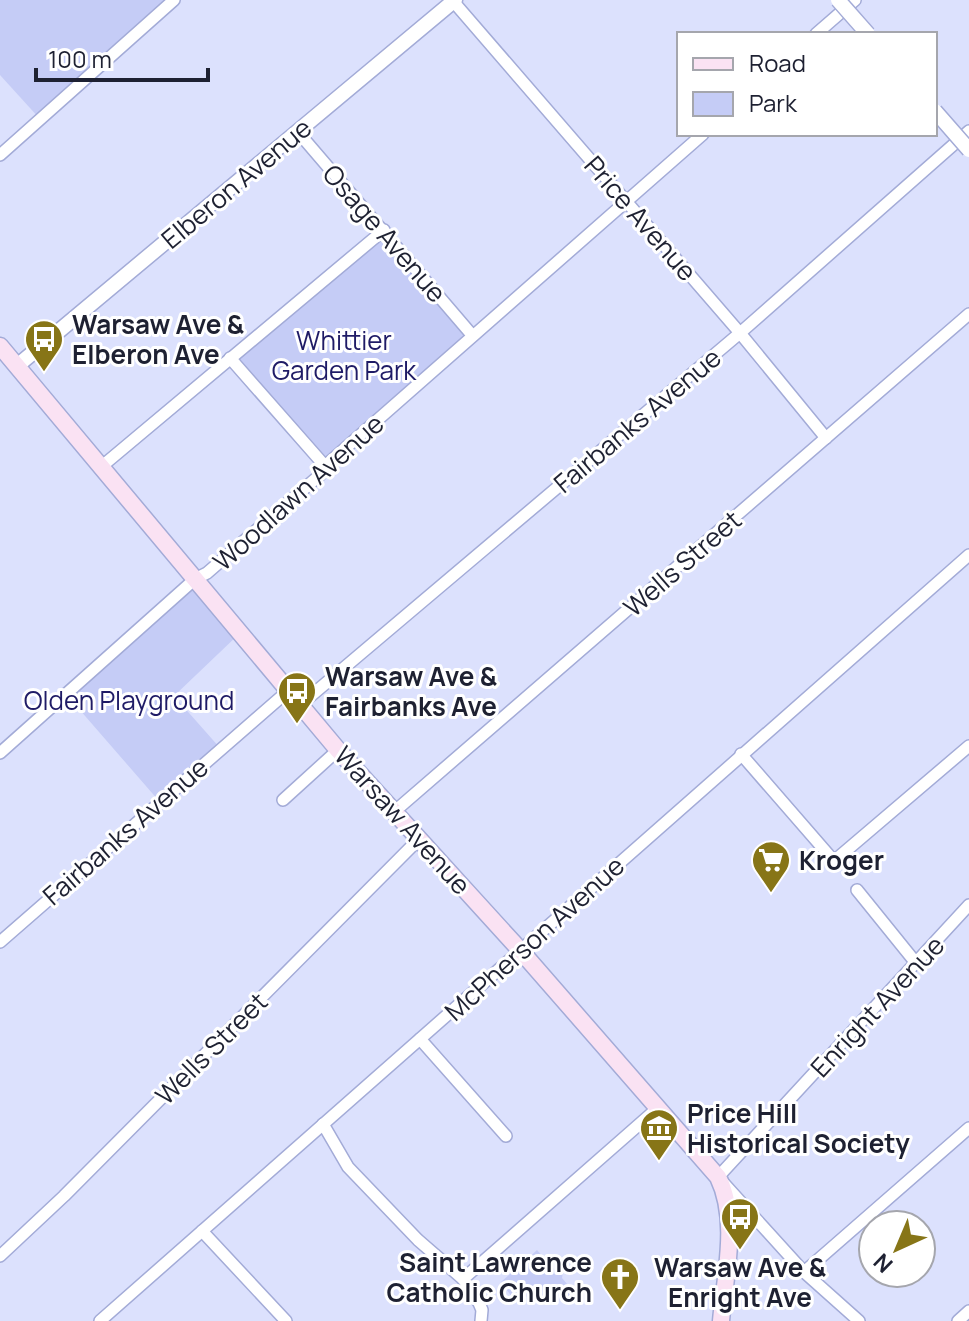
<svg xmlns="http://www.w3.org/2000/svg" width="969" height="1321" viewBox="0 0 969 1321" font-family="Manrope,sans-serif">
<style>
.green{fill:#c5ccf6}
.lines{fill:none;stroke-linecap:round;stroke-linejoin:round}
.minor-casing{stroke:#a3abd7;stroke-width:14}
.tertiary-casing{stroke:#a3abd7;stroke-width:17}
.secondary-casing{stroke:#a3abd7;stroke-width:19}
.minor{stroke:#fff;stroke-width:11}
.tertiary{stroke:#fff;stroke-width:14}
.secondary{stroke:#fae2f3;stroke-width:16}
.tertiary-bridge-casing{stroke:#a3abd7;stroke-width:17;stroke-linecap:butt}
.tertiary-bridge{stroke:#fff;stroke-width:14}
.labels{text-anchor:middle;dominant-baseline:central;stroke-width:6;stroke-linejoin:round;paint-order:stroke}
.street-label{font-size:26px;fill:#1e2132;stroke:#fff}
.poi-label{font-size:26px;font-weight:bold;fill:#1e2132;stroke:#fff;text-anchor:start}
.park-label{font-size:26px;fill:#1f1b66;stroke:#fff}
</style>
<rect width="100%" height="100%" fill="#dce1fd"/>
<!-- green -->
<g class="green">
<polygon points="0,0 174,0 40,119 0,75"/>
<polygon points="384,230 472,335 325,466 230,358"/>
<polygon points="195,579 240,633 174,696 220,748 159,801 66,694"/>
<polygon points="537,1250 555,1270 563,1272 562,1278 573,1291 569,1296 512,1297 501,1282 510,1274 514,1259 524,1262"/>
</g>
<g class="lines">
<!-- minor casing -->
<g class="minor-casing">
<g id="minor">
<polyline points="452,0 740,333 826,438"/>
<polyline points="816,34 855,0"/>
<polyline points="298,132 472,335"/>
<polyline points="0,155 174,0"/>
<polyline points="230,358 325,466"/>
<polyline points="101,467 384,230"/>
<polyline points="300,705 740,333 969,131"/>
<polyline points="0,753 195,579 207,573 320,475 325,466 703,134"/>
<polyline points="741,754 834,861 969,746"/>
<polyline points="283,800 338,750"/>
<polyline points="395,811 969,314"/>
<polyline points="857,890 916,963"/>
<polyline points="0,942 288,691"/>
<polyline points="420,1039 506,1136"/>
<polyline points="323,1124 348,1167 418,1240 463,1279 479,1303 482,1310 481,1321"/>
<polyline points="202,1231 286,1321"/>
<polyline points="0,1256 64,1196 420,838"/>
<polyline points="804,1272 969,1128"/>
<polyline points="463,1279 659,1107"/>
<polyline points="100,1321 969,555"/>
<polyline points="859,1321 804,1272 718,1177 969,905"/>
<polyline points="958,1321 969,1311"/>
</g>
</g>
<!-- tertiary casing -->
<g class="tertiary-casing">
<polyline id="tertiary" points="17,366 455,0"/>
</g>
<!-- secondary casing -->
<g class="secondary-casing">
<path id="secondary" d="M0,346L338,750L520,950L718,1177C739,1220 725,1275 721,1321"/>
</g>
<!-- minor -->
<use href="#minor" class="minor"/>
<!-- tertiary -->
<use href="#tertiary" class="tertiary"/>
<!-- secondary -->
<use href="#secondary" class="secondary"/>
<!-- tertiary-bridge casing -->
<g class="tertiary-bridge-casing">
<g id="tertiary-bridge">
<polyline points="838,0 868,34"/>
<polyline points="935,111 969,150"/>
</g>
</g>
<!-- tertiary-bridge -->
<use href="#tertiary-bridge" class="tertiary-bridge"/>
</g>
<!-- icons -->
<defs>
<g id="bus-pin" transform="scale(2)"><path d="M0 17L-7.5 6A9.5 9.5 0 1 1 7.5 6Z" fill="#877517" stroke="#fff"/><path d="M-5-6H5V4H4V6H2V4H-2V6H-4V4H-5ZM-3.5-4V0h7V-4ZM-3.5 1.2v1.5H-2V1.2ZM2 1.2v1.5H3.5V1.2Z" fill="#fff"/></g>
<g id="supermarket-pin" transform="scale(2)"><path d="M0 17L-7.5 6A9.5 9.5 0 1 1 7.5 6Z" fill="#877517" stroke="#fff"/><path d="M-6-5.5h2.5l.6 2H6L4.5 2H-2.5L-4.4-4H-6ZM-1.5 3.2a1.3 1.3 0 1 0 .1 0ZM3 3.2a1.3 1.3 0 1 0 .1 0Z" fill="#fff"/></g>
<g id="museum-pin" transform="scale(2)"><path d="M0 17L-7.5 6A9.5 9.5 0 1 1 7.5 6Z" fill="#877517" stroke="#fff"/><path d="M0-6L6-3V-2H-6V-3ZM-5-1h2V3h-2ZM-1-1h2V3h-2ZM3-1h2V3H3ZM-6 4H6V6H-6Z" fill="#fff"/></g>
<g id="church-pin" transform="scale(2)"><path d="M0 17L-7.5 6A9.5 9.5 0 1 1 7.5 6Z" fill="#877517" stroke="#fff"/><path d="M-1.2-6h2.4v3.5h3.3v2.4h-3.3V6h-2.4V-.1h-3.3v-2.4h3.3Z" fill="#fff"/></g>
</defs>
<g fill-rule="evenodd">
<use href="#bus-pin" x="44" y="339"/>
<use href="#bus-pin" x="297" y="691"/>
<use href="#supermarket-pin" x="771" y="860"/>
<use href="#museum-pin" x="659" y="1128"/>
<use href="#bus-pin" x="740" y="1217"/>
<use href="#church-pin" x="620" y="1277"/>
</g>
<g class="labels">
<!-- street labels -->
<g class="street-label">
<text transform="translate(236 183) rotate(-40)">Elberon Avenue</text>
<text transform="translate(641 218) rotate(49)">Price Avenue</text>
<text transform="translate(385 233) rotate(49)">Osage Avenue</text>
<text transform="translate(637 420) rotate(-40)">Fairbanks Avenue</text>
<text transform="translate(298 492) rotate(-42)">Woodlawn Avenue</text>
<text transform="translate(682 563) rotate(-41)">Wells Street</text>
<text transform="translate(403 820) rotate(48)">Warsaw Avenue</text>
<text transform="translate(125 831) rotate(-41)">Fairbanks Avenue</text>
<text transform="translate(534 938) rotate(-42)">McPherson Avenue</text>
<text transform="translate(877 1006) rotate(-47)">Enright Avenue</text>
<text transform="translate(211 1048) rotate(-45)">Wells Street</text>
</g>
<!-- poi labels -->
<g class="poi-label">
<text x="72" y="324">Warsaw Ave &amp;<tspan x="72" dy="30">Elberon Ave</tspan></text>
<text x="325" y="676">Warsaw Ave &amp;<tspan x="325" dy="30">Fairbanks Ave</tspan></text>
<text x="799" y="860">Kroger</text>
<text x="687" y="1113">Price Hill<tspan x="687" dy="30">Historical Society</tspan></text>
<text x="592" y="1262" text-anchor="end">Saint Lawrence<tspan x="592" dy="30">Catholic Church</tspan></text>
<text x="740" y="1267" text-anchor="middle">Warsaw Ave &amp;<tspan x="740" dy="30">Enright Ave</tspan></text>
</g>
<!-- park labels -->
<g class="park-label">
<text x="344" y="340">Whittier<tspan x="344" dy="30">Garden Park</tspan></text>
<text x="129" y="700">Olden Playground</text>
</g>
</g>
<!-- legend -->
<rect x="677" y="32" width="260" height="104" fill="#ffffff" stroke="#a5a6ad" stroke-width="2"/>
<rect x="693" y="58" width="40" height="12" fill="#fae2f3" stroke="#a5a6ad" stroke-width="2"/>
<text x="749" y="72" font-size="24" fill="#1e2132">Road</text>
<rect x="693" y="92" width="40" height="24" fill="#c5ccf6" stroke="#a5a6ad" stroke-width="2"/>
<text x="749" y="112" font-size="24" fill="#1e2132">Park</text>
<!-- north arrow -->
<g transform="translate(897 1249) rotate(224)"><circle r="38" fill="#ffffff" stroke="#a5a6ad" stroke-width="2"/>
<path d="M0-6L14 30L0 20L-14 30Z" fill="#877517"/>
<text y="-12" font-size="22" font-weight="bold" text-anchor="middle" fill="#1e2132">N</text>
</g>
<!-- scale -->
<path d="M36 68v12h172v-12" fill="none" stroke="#1e2132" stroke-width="4"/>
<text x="48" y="68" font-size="24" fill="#1e2132" stroke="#ffffff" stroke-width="6" paint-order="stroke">100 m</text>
</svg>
